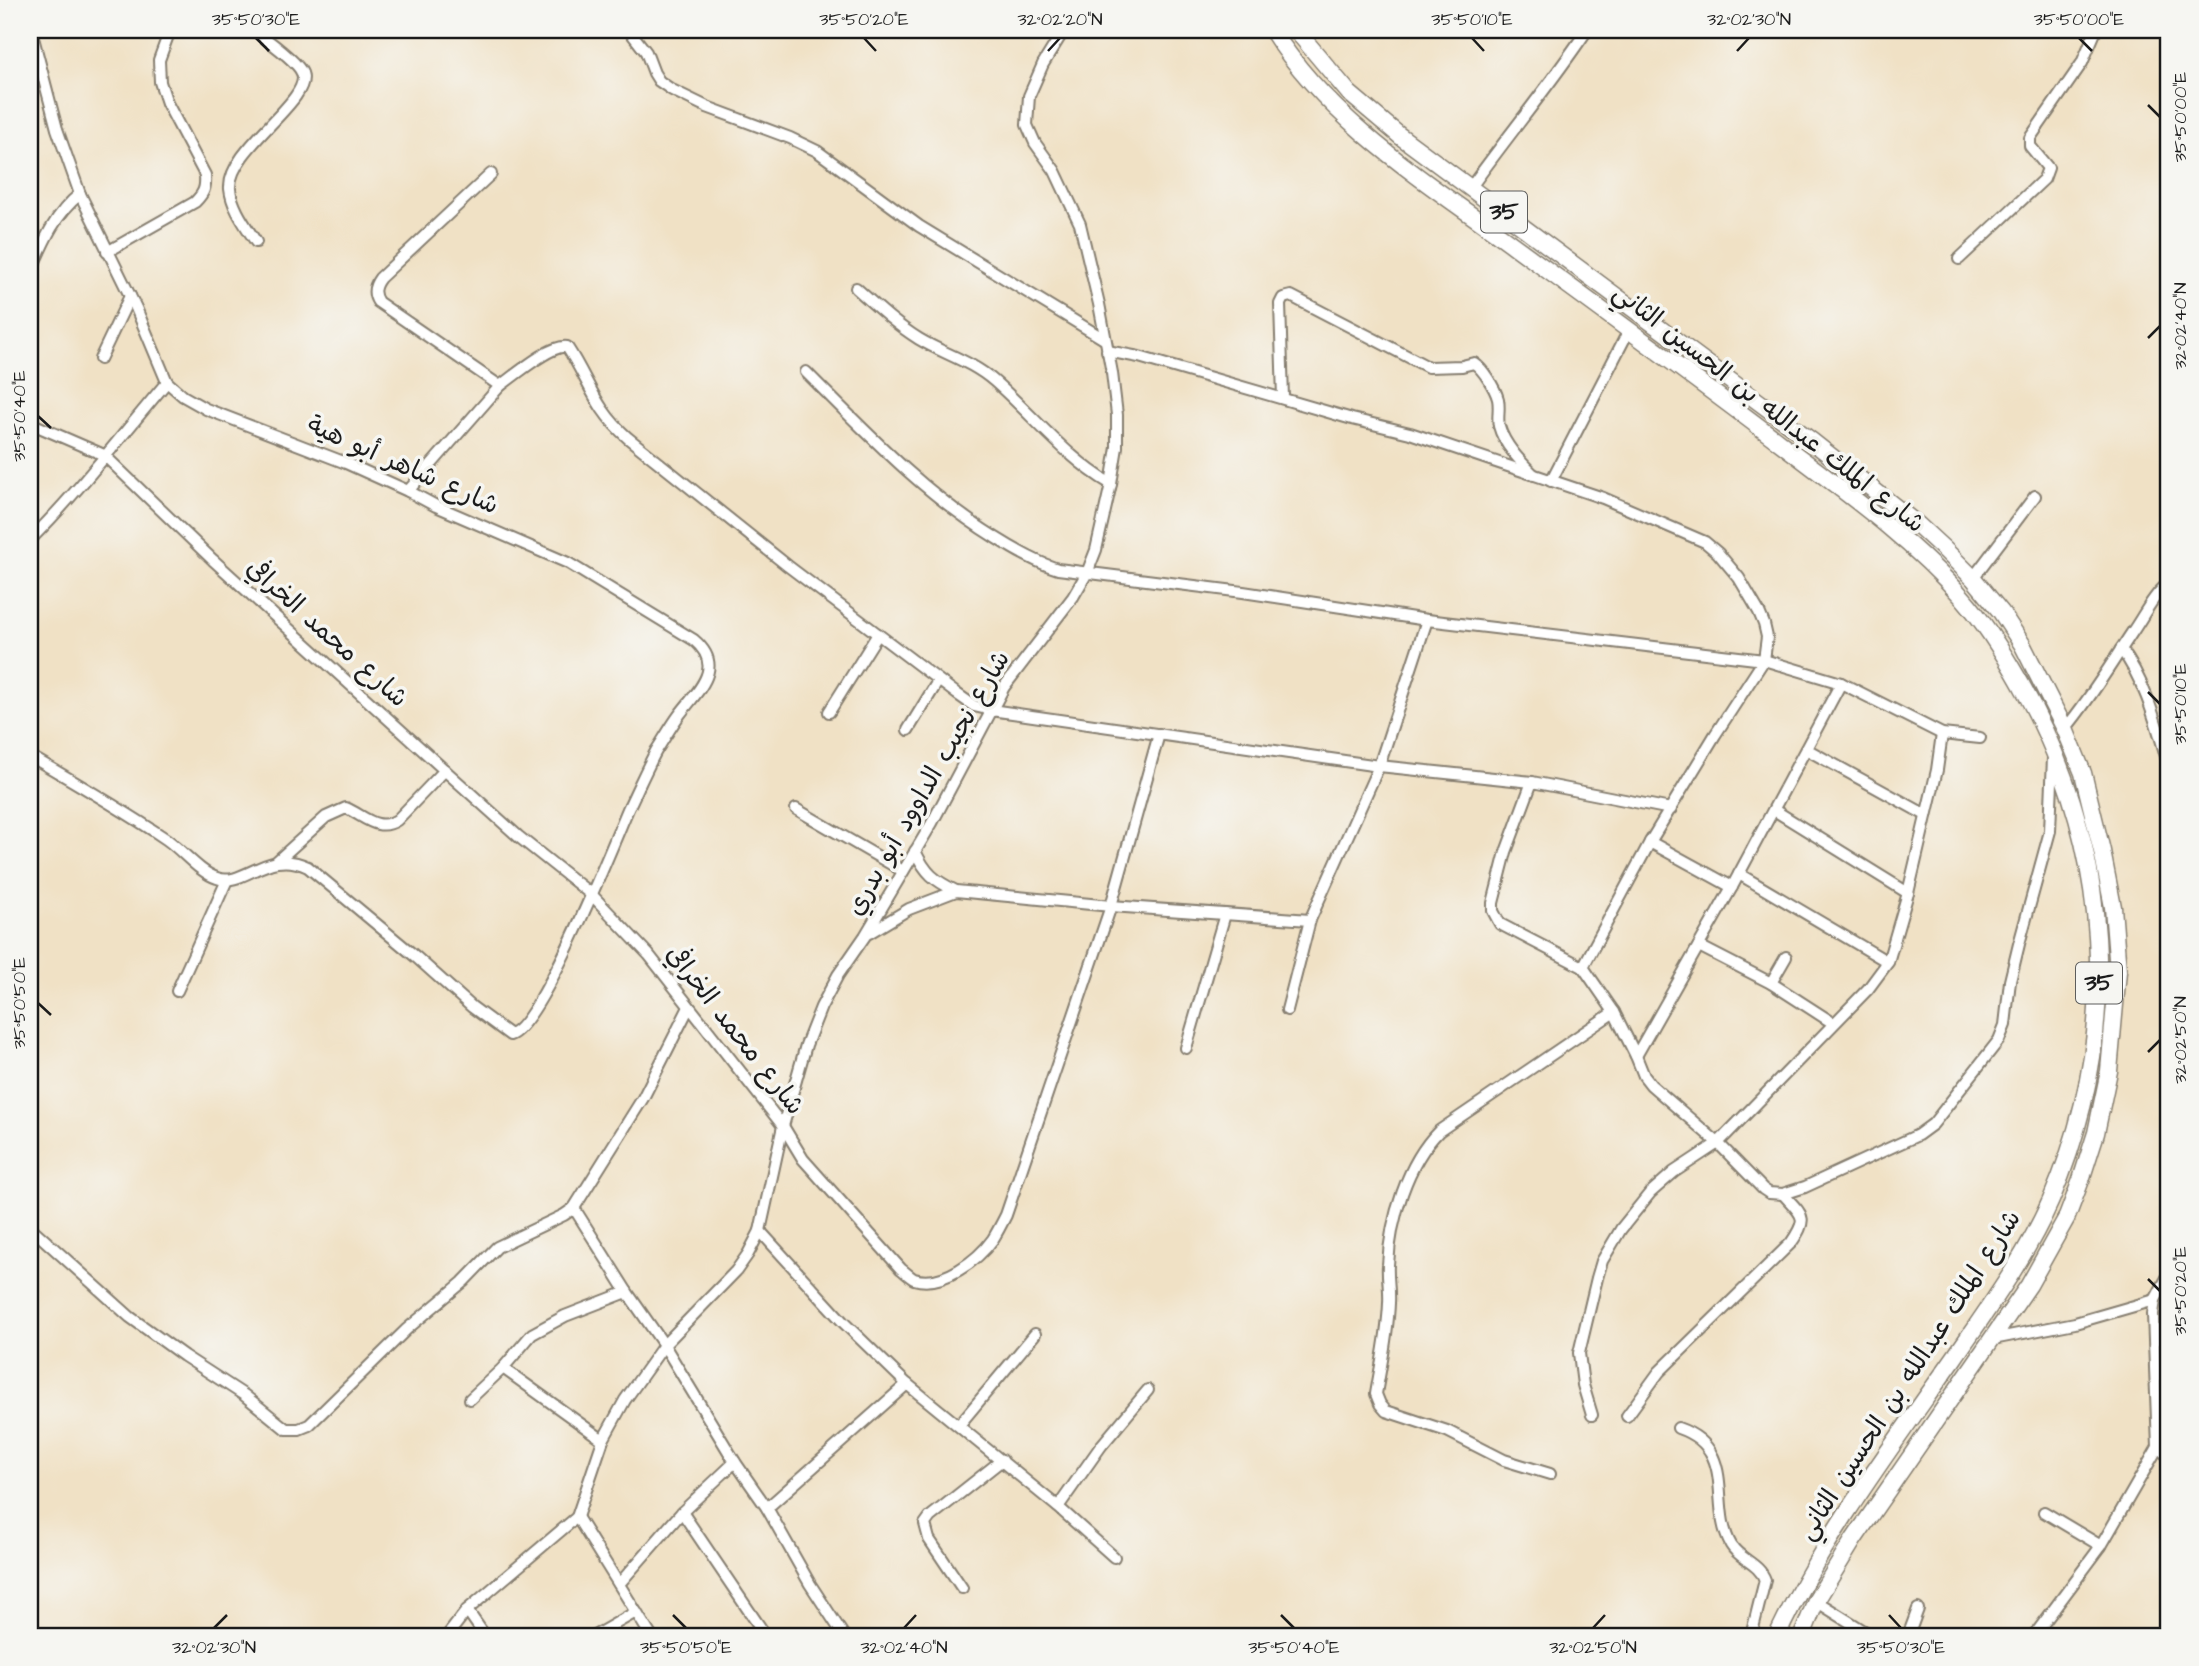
<svg xmlns="http://www.w3.org/2000/svg" width="2199" height="1666" viewBox="0 0 2199 1666" font-family="'Architects Daughter','Playpen Sans Arabic',sans-serif">
<style>
.lines{fill:none;stroke-linecap:round;stroke-linejoin:round}
.minor-casing{stroke:#867e70;stroke-width:14}
.highway-casing{stroke:#867e70;stroke-width:19}
.minor{stroke:#fff;stroke-width:10}
.highway{stroke:#fff;stroke-width:16}
.ticks{fill:none;stroke:#1c1c1c;stroke-width:2.5}
.labels{text-anchor:middle;dominant-baseline:central;stroke-width:7;stroke-linejoin:round;paint-order:stroke}
.shield{fill:#f6f6f2;stroke:#5d5d5c;stroke-width:2}
.shield-label{font-size:24px;font-weight:bold;fill:#1c1c1c}
.street-label{font-size:26px;fill:#1c1c1c;stroke:#f6f6f2}
.neatline{fill:none;stroke:#1c1c1c;stroke-width:2.5}
.ticks-label{font-size:18px;text-anchor:middle;fill:#1c1c1c}
</style>
<rect width="100%" height="100%" fill="#f6f6f2"/>
<filter id="ink" filterUnits="userSpaceOnUse"><feTurbulence type="fractalNoise" baseFrequency=".0143" numOctaves="2"/><feDisplacementMap in="SourceGraphic" scale="14" xChannelSelector="R" yChannelSelector="G"/><feConvolveMatrix kernelMatrix="1 2 1 2 8 2 1 2 1" color-interpolation-filters="sRGB"/></filter>
<filter id="wash" filterUnits="userSpaceOnUse"><feTurbulence type="fractalNoise" baseFrequency=".00686" numOctaves="4" result="noise"/><feDisplacementMap in="SourceGraphic" scale="28" xChannelSelector="R" yChannelSelector="G"/><feGaussianBlur stdDeviation="1.57" result="paint"/><feColorMatrix in="noise" values="0 0 0 0 0 0 0 0 0 0 0 0 0 0 0 0 0 1.4 0 .05"/><feComposite in="paint" operator="in"/></filter>
<g filter="url(#wash)">
<rect width="100%" height="100%" fill="#f0e1c5"/>
</g>
<g filter="url(#ink)">
<g class="lines">
<!-- minor casing -->
<g class="minor-casing">
<g id="minor">
<path d="M254,30C265,38 298,62 302,73C313,100 227,149 230,189C232,208 246,226 256,242"/>
<polyline points="629,30 646,52 654,73 659,81 672,90 707,107 790,138 817,151 919,226 1104,339"/>
<path d="M491,174L380,278C374,286 372,293 378,302L500,386C514,376 551,344 567,347C590,382 594,408 628,438L788,566L957,694L974,706L991,710L1379,766L1532,782L1671,809"/>
<path d="M1471,187C1509,134 1551,84 1587,30"/>
<path d="M107,252L195,202C204,193 206,188 205,175L167,103L160,82L159,60L170,30"/>
<polyline points="1959,259 2044,179 2048,168 2030,146 2030,138 2082,63 2096,30"/>
<path d="M30,273C43,243 54,215 80,194"/>
<path d="M856,288C876,306 895,324 919,339C944,354 971,361 994,381C1033,415 1065,457 1111,484"/>
<polyline points="1107,351 1139,357 1352,419 1410,433 1603,498 1705,542 1718,553 1739,578 1759,612 1764,624 1767,637 1764,660 1715,735 1650,842 1583,967"/>
<polyline points="100,359 130,296"/>
<path d="M806,372C866,432 923,493 996,538C1015,550 1035,562 1058,569L1243,592L1427,620L1764,660L1841,683L1942,734L1980,738"/>
<path d="M1283,398L1280,304L1283,298L1291,296L1428,367L1462,366L1474,363C1483,369 1495,388 1498,399C1500,408 1497,418 1499,426C1504,445 1521,462 1534,475"/>
<path d="M30,423L104,455L213,560L450,775L519,837L592,895L649,955L783,1126L803,1159L901,1269C905,1272 910,1277 914,1279C942,1288 978,1260 993,1239C998,1231 1002,1223 1006,1215L1111,906L1159,734"/>
<polyline points="1551,481 1629,330"/>
<polyline points="408,491 500,386"/>
<path d="M30,540C79,491 122,435 167,382"/>
<polyline points="1973,578 2035,496"/>
<path d="M2121,649C2146,682 2157,727 2169,766"/>
<polyline points="829,712 878,634"/>
<path d="M2065,729C2091,698 2111,664 2133,631C2144,615 2154,594 2169,583"/>
<polyline points="908,730 938,681"/>
<polyline points="1806,749 1926,815"/>
<path d="M30,756C75,782 123,810 166,839C182,850 200,873 217,878C244,888 267,847 308,867L416,957L472,1007L510,1035C541,1026 612,846 628,809C637,790 646,770 656,751C664,739 671,726 680,714C698,690 726,667 694,640L568,563L436,506L408,491L346,463L206,409L183,396L167,382L136,308L80,194L57,129L31,30"/>
<polyline points="1532,782 1506,852 1493,903 1493,911 1500,924 1583,967 1614,1012 1636,1056 1644,1076 1651,1085 1718,1143 1763,1189 1769,1193 1783,1194 1805,1187 1918,1135 1933,1124 1999,1040 2005,1025 2010,981 2019,944 2050,831 2053,757"/>
<polyline points="796,809 903,871"/>
<polyline points="1774,810 1908,893"/>
<polyline points="1650,842 1732,887"/>
<path d="M915,851C926,874 934,880 956,891"/>
<path d="M277,861L326,817L346,808C363,815 378,833 397,820L445,770"/>
<polyline points="1739,874 1888,962"/>
<polyline points="869,933 909,909 956,891 1111,906 1310,920"/>
<polyline points="1699,946 1771,983 1833,1023"/>
<polyline points="1771,983 1786,957"/>
<polyline points="177,991 227,880"/>
<polyline points="1287,1010 1310,920 1379,766 1427,620"/>
<polyline points="1186,1048 1225,914"/>
<polyline points="1636,1056 1732,887 1841,683"/>
<polyline points="574,1208 627,1292 664,1345 735,1462 767,1508 810,1584 844,1636"/>
<polyline points="30,1227 130,1317 184,1356 244,1395 286,1429 299,1429 309,1425 407,1329 463,1282 497,1247 564,1215 574,1208 643,1098 689,1007"/>
<polyline points="760,1231 843,1322 907,1384 1058,1507 1114,1557"/>
<polyline points="1993,1339 2075,1323 2155,1300"/>
<polyline points="503,1368 603,1440"/>
<polyline points="470,1399 503,1368 532,1334 565,1316 627,1292"/>
<polyline points="1592,1415 1583,1385 1579,1353 1597,1278 1602,1261 1621,1229 1650,1193 1674,1172 1718,1143 1868,989 1888,962 1908,893 1937,770 1942,734"/>
<path d="M1627,1416L1659,1372L1791,1243C1809,1217 1803,1216 1783,1194"/>
<polyline points="959,1425 1035,1334"/>
<path d="M1678,1428C1739,1449 1708,1505 1731,1545C1740,1560 1759,1563 1765,1580L1751,1636"/>
<polyline points="2158,1447 2169,1457"/>
<path d="M1550,1474L1504,1460L1447,1431L1386,1411L1380,1404L1376,1394C1381,1364 1388,1333 1389,1303C1390,1290 1387,1277 1388,1265C1390,1220 1407,1163 1439,1131L1614,1012"/>
<polyline points="1058,1507 1101,1446 1148,1390"/>
<polyline points="767,1508 907,1384"/>
<polyline points="682,1512 766,1636"/>
<polyline points="2044,1512 2101,1546"/>
<polyline points="577,1517 651,1636"/>
<polyline points="619,1584 682,1512 735,1462"/>
<polyline points="962,1588 929,1539 925,1524 930,1517 1002,1460"/>
<polyline points="1816,1601 1872,1636"/>
<polyline points="467,1610 485,1636"/>
<polyline points="447,1636 467,1610 577,1517 603,1440 625,1400 664,1345 736,1271 748,1254 760,1231 783,1126 806,1045 821,1007 838,975 865,936 932,823 1004,687 1073,597 1087,573 1096,550 1111,484 1117,447 1117,415 1112,373 1099,304 1080,224 1055,171 1035,143 1027,125 1029,96 1043,64 1064,30"/>
<polyline points="594,1636 636,1612"/>
<polyline points="1908,1636 1918,1609"/>
<polyline points="2034,1636 2101,1546 2158,1447 2153,1314 2155,1300 2169,1274"/>
</g>
</g>
<!-- highway casing -->
<g class="highway-casing">
<g id="highway">
<path d="M1272,30C1331,124 1430,184 1517,248C1606,313 1695,378 1783,445C1845,492 1911,539 1963,598C1986,624 2004,654 2021,684C2111,845 2124,1029 2051,1200C2026,1257 1989,1307 1954,1358C1891,1448 1824,1536 1777,1636"/>
<polyline points="1296,30 1349,93 1400,136 1813,442 1918,525 1944,549 1973,578 2001,612 2022,644 2065,729 2083,773 2102,851 2113,907 2118,971 2109,1071 2096,1133 2081,1180 2067,1217 2029,1285 1854,1539 1816,1601 1802,1636"/>
</g>
</g>
<!-- minor -->
<use href="#minor" class="minor"/>
<!-- highway -->
<use href="#highway" class="highway"/>
</g>
</g>
<!-- ticks -->
<path class="ticks" d="M256,38L269,51M864,38L876,51M1472,38L1484,51M2079,38L2092,51M1048,51L1060,38M1737,51L1749,38M2148,105L2160,117M2148,338L2160,326M38,416L51,428M2148,692L2160,704M38,1003L51,1015M2148,1052L2160,1040M2148,1279L2160,1291M673,1615L686,1628M1281,1615L1294,1628M1889,1615L1901,1628M214,1628L227,1615M904,1628L916,1615M1593,1628L1605,1615"/>
<g class="labels">
<!-- shield labels -->
<g class="shield">
<rect x="1481" y="191.5" width="46" height="41" rx="5"/>
<rect x="2076" y="962.5" width="46" height="41" rx="5"/>
</g>
<g class="shield-label">
<text x="1504" y="212">35</text>
<text x="2099" y="983">35</text>
</g>
<!-- street labels -->
<g class="street-label">
<text transform="translate(1769 408) rotate(38)">شارع الملك عبدالله بن الحسين الثاني</text>
<text transform="translate(403 465) rotate(24)">شارع شاهر أبو هية</text>
<text transform="translate(327 633) rotate(42)">شارع محمد الخرافي</text>
<text transform="translate(928 783) rotate(-60)">شارع نجيب الداوود أبو بدري</text>
<text transform="translate(735 1030) rotate(52)">شارع محمد الخرافي</text>
<text transform="translate(1909 1375) rotate(-57)">شارع الملك عبدالله بن الحسين الثاني</text>
</g>
</g>
<!-- margin -->
<rect width="2199" height="1666" fill="none" stroke="#f6f6f2" stroke-width="77"/>
<rect x="38" y="38" width="2122" height="1590" class="neatline"/>
<g class="ticks-label">
<text x="256" y="25">35°50'30"E</text>
<text x="864" y="25">35°50'20"E</text>
<text x="1060" y="25">32°02'20"N</text>
<text x="1472" y="25">35°50'10"E</text>
<text x="1749" y="25">32°02'30"N</text>
<text x="2079" y="25">35°50'00"E</text>
<text transform="translate(2180 117) rotate(-90)" y="6">35°50'00"E</text>
<text transform="translate(2180 326) rotate(-90)" y="6">32°02'40"N</text>
<text transform="translate(19 416) rotate(-90)" y="6">35°50'40"E</text>
<text transform="translate(2180 704) rotate(-90)" y="6">35°50'10"E</text>
<text transform="translate(19 1003) rotate(-90)" y="6">35°50'50"E</text>
<text transform="translate(2180 1040) rotate(-90)" y="6">32°02'50"N</text>
<text transform="translate(2180 1291) rotate(-90)" y="6">35°50'20"E</text>
<text x="214" y="1653">32°02'30"N</text>
<text x="686" y="1653">35°50'50"E</text>
<text x="904" y="1653">32°02'40"N</text>
<text x="1294" y="1653">35°50'40"E</text>
<text x="1593" y="1653">32°02'50"N</text>
<text x="1901" y="1653">35°50'30"E</text>
</g>
</svg>
